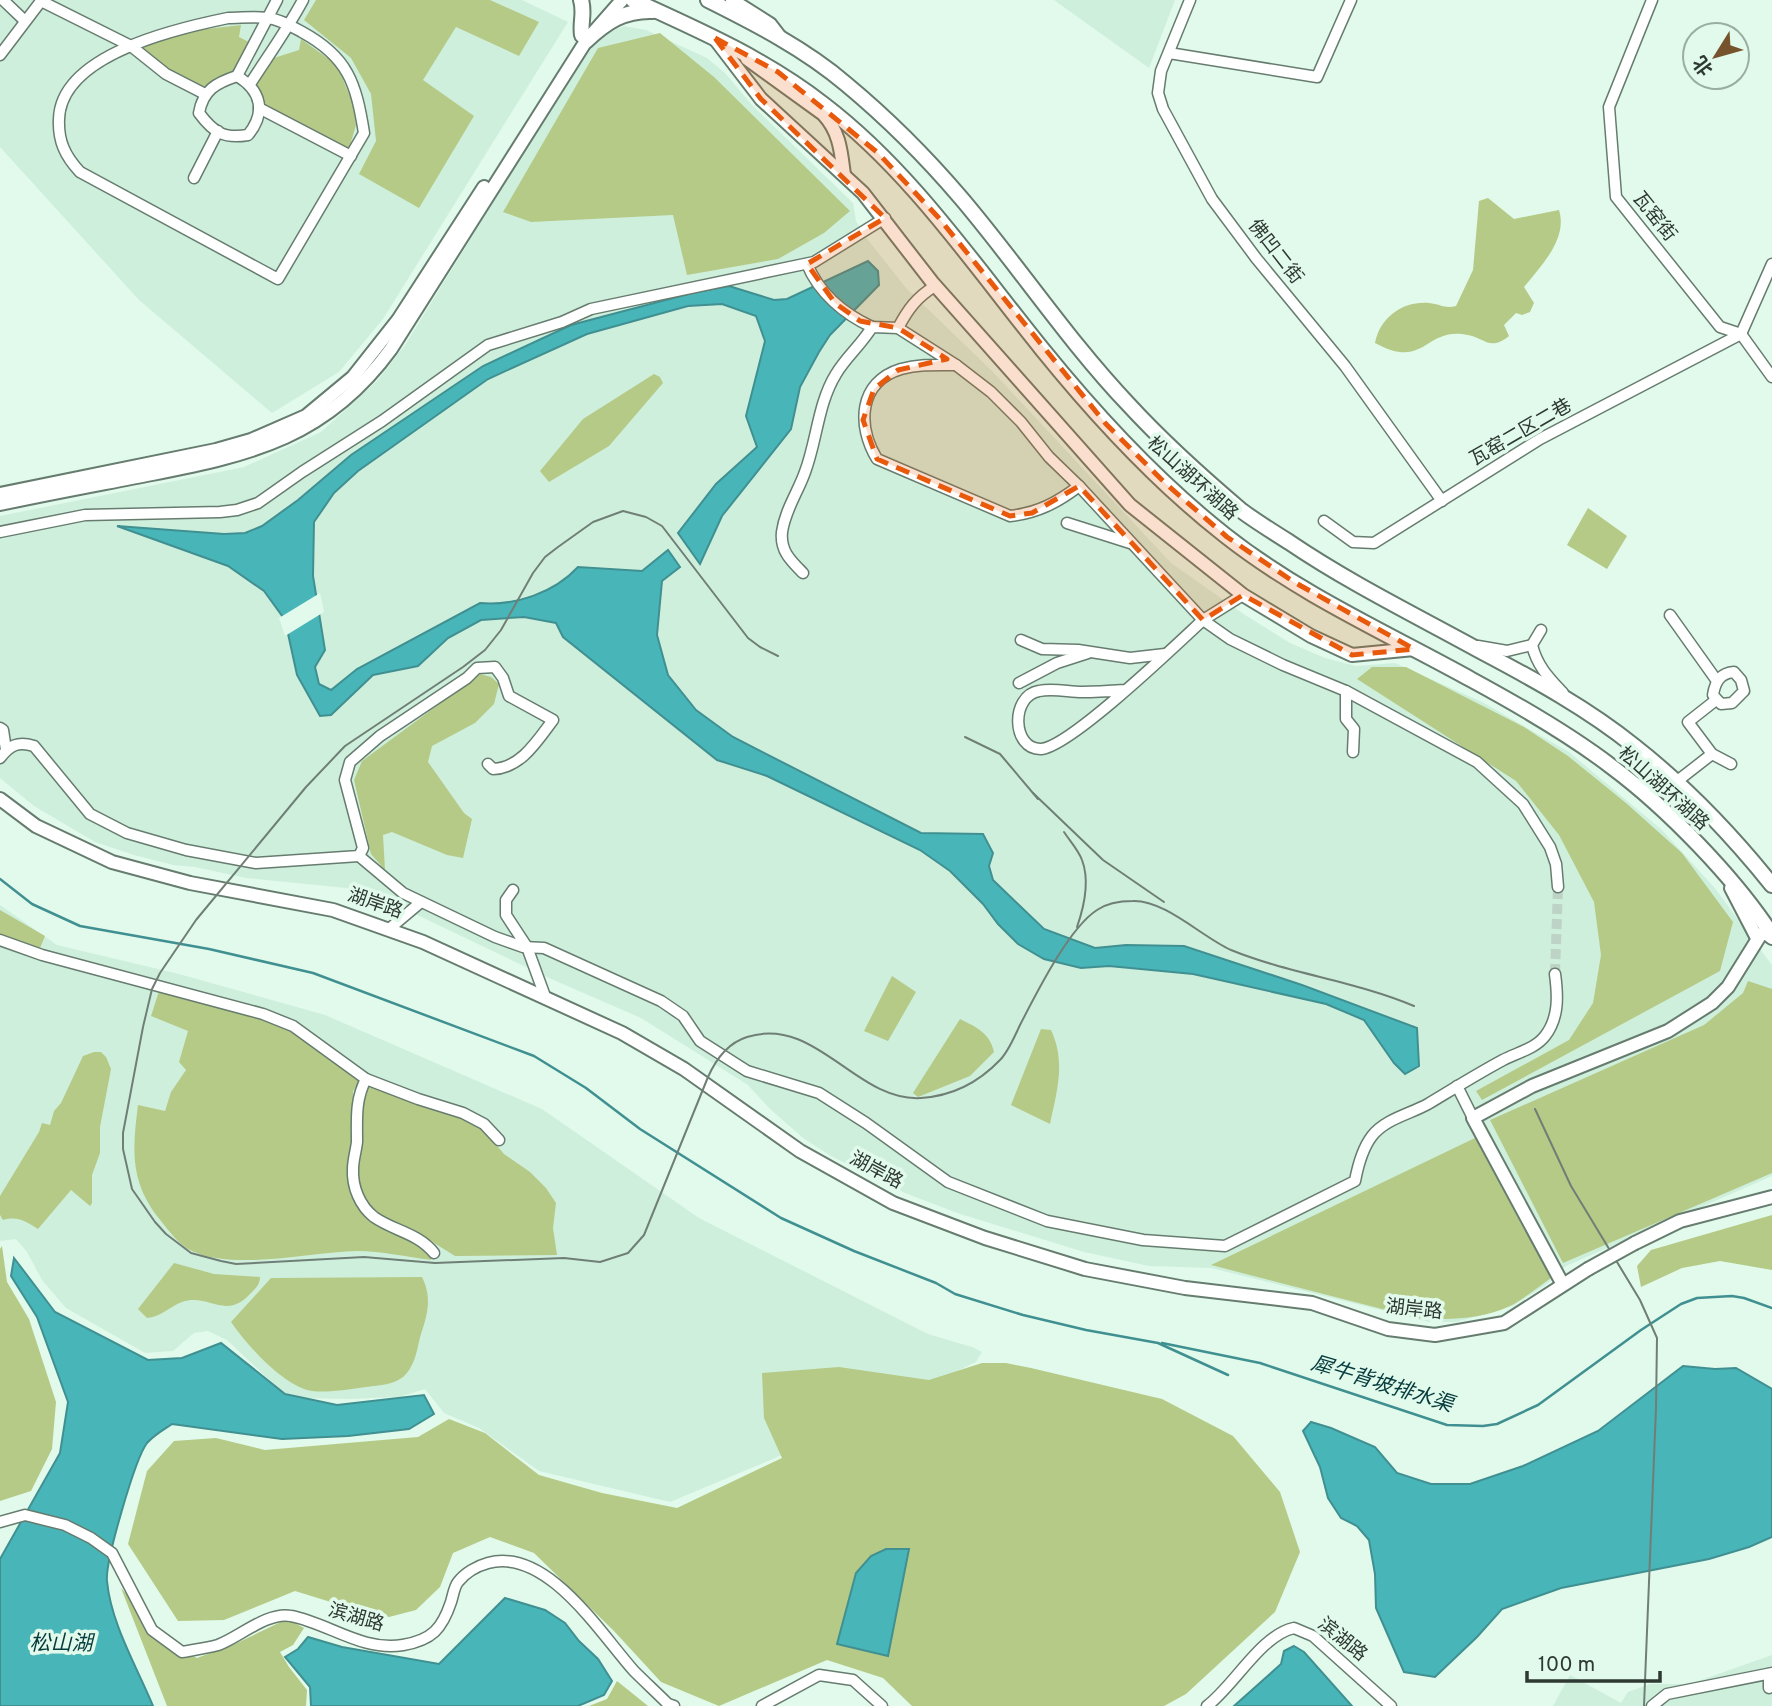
<svg xmlns="http://www.w3.org/2000/svg" width="1772" height="1706" viewBox="0 0 1772 1706" font-family="Overpass,'Noto Sans SC',sans-serif">
<style>
.built{fill:#cfefdd}
.green{fill:#b5ca86}
.water{fill:#48b5b9;stroke:#409091;stroke-width:2}
.pier{fill:#e1faeb}
.lines{fill:none;stroke-linecap:round;stroke-linejoin:round}
.stream{stroke:#409091;stroke-width:2.5}
.street-tunnel{stroke:#bdd3c6;stroke-width:10;stroke-dasharray:10 5;stroke-linecap:butt}
.street-casing{stroke:#667c6f;stroke-width:13}
.secondary-casing{stroke:#667c6f;stroke-width:16}
.primary-casing{stroke:#667c6f;stroke-width:18}
.street{stroke:#fff;stroke-width:10}
.secondary{stroke:#fff;stroke-width:12}
.primary{stroke:#fff;stroke-width:14}
.tram{stroke:#707f76;stroke-width:2}
.secondary-bridge-casing{stroke:#667c6f;stroke-width:16;stroke-linecap:butt}
.secondary-bridge{stroke:#fff;stroke-width:12}
.marked{fill:#e8590c;fill-opacity:0.2;stroke:#e8590c;stroke-width:5;stroke-dasharray:14 9;stroke-linejoin:round}
.labels{text-anchor:middle;dominant-baseline:central;stroke-width:7;stroke-linejoin:round;paint-order:stroke}
.street-label{font-size:19px;fill:#2f3933;stroke:#e1faeb}
.water-label{font-size:21px;font-style:italic;fill:#063b3d;stroke:#e1faeb}
</style>
<rect width="100%" height="100%" fill="#e1faeb"/>
<!-- built -->
<g class="built">
<polygon points="0,0 522,0 568,22 383,319 339,372 272,413 139,300 0,147"/>
<polygon points="1054,0 1175,0 1149,68"/>
<polygon points="624,26 646,30 707,58 725,73 752,105 853,203 856,221 868,240 906,288 992,371 1171,563 1245,615 1290,643 1325,658 1356,666 1395,663 1482,702 1569,752 1662,830 1714,887 1772,965 1772,1176 1566,1266 1547,1284 1513,1306 1456,1322 1429,1322 1211,1268 1149,1266 1084,1252 957,1213 905,1193 831,1156 803,1138 770,1109 748,1085 641,1018 549,978 390,902 346,888 246,878 195,867 173,865 134,855 95,842 34,806 0,778 0,516 244,467 321,432 377,381 405,345 591,44 606,34"/>
<polygon points="0,905 57,945 179,974 325,1015 542,1109 699,1218 928,1334 972,1347 982,1352 976,1362 773,1459 670,1502 539,1471 479,1428 444,1413 425,1389 399,1397 348,1399 306,1398 282,1392 227,1340 208,1331 194,1333 173,1351 145,1353 66,1308 42,1280 27,1252 16,1239 0,1241"/>
<polygon points="1772,1655 1772,1706 1553,1706 1570,1675 1621,1703 1628,1692 1650,1684 1690,1684"/>
</g>
<!-- green -->
<g class="green">
<polygon points="316,0 490,0 539,22 519,56 456,27 423,80 474,116 419,208 359,174 376,141 371,94 351,58 304,20"/>
<polygon points="241,25 239,37 251,43 235,72 216,78 203,88 169,69 139,45 206,29"/>
<polygon points="660,33 714,77 850,211 824,233 778,259 687,275 673,215 531,222 503,212 598,48"/>
<polygon points="301,39 337,65 353,104 356,125 349,149 267,107 256,83 274,58 299,50"/>
<path d="M1488,198L1514,219L1559,210C1568,239 1541,266 1524,287L1534,303L1530,312L1522,315L1516,313L1504,325L1509,336C1490,351 1486,339 1468,335C1424,326 1426,371 1375,343C1380,317 1403,301 1429,303C1440,304 1445,309 1456,306L1473,270L1479,201Z"/>
<polygon points="654,374 660,377 663,383 609,446 549,482 540,471 583,419"/>
<polygon points="1588,508 1627,536 1607,569 1567,545"/>
<polygon points="1372,667 1406,667 1524,727 1568,756 1626,803 1682,853 1733,922 1720,971 1482,1100 1476,1091 1569,1040 1593,1003 1601,955 1594,902 1559,835 1516,781 1357,679"/>
<polygon points="480,674 491,677 499,684 494,704 475,723 432,746 428,762 464,813 472,819 463,858 447,855 392,832 383,835 385,870 371,854 354,780 362,761"/>
<polygon points="0,910 45,936 40,948 0,934"/>
<polygon points="892,976 916,992 888,1041 864,1031"/>
<polygon points="1748,981 1772,989 1772,1173 1563,1263 1490,1120 1704,1025 1743,993"/>
<path d="M160,988L277,1024L296,1033L358,1080V1084L353,1091L356,1201L430,1252L431,1260C407,1257 381,1251 357,1251C310,1252 235,1271 192,1251C180,1246 169,1231 161,1221C130,1183 132,1152 138,1105L165,1111L171,1092L186,1070L179,1062L188,1031L151,1016Z"/>
<path d="M960,1019C976,1027 990,1033 994,1052L970,1076L918,1097L913,1093Z"/>
<path d="M1041,1029L1051,1030C1066,1062 1057,1091 1050,1124L1011,1105Z"/>
<path d="M94,1052H101L106,1057L111,1069L100,1127V1153L92,1175V1203L90,1206L71,1190L38,1229C25,1221 18,1216 3,1220L0,1215V1196L39,1132L42,1123L50,1125L54,1111L61,1103L83,1056Z"/>
<polygon points="373,1086 469,1120 482,1128 504,1154 530,1172 546,1188 556,1203 553,1228 557,1255 455,1256 418,1233 382,1219 368,1208 360,1194 355,1172 364,1089"/>
<path d="M1475,1138L1551,1278C1538,1287 1524,1299 1510,1306C1480,1320 1449,1320 1417,1318L1211,1265Z"/>
<polygon points="1772,1215 1772,1270 1720,1261 1682,1268 1641,1287 1637,1266 1651,1250"/>
<polygon points="2,1246 7,1282 29,1319 56,1402 52,1449 31,1491 0,1501 0,1249"/>
<path d="M174,1263L214,1274L260,1277C260,1285 255,1289 249,1295C225,1320 208,1293 182,1302C169,1307 161,1317 147,1318L138,1309Z"/>
<path d="M422,1277C432,1298 428,1312 421,1334C417,1348 416,1363 406,1374C396,1385 380,1385 366,1387C349,1389 330,1393 312,1391C283,1386 247,1345 231,1322L271,1278Z"/>
<polygon points="982,1363 1006,1363 1031,1368 1162,1399 1233,1436 1280,1492 1300,1552 1275,1612 1186,1694 1164,1706 912,1706 883,1678 827,1660 719,1706 661,1682 614,1631 534,1553 490,1537 453,1553 440,1587 416,1610 389,1617 350,1608 295,1591 224,1620 178,1621 128,1544 147,1471 174,1441 216,1438 265,1450 418,1437 449,1419 485,1433 539,1475 602,1493 677,1508 782,1458 764,1418 762,1373 839,1367 929,1380"/>
<polygon points="121,1588 173,1646 197,1658 237,1643 287,1619 304,1628 293,1645 280,1652 289,1667 307,1690 306,1706 167,1706"/>
<polygon points="617,1681 648,1706 589,1706 607,1699"/>
</g>
<!-- water -->
<g class="water">
<path d="M868,261L878,271L879,285L830,335L819,352L800,387L791,429L722,516L700,564L678,533L716,484L757,447L746,416L765,341L756,316L722,304L688,306L587,334L488,379L358,471L334,493L314,522L313,576L325,650L315,667L319,684L331,690L357,669L480,603C515,606 554,593 578,567L642,571L668,550L680,567L662,581L657,635L668,675L696,710L733,737L921,833L983,834L993,853L989,866L993,880L1044,929L1095,948L1126,945L1184,946L1302,985L1417,1028L1419,1066L1405,1074L1394,1063L1364,1020L1326,1004L1193,974L1109,966L1081,968L1044,959L1018,944L998,924L983,904L950,871L920,850L767,776L717,760L563,637L556,623L524,617L481,620L448,638L418,666L373,675L331,715L320,716L297,675L285,620L264,591L228,566L117,526L224,534L245,533L262,526L298,500L351,455L483,366L571,325L696,292L729,286L774,300L787,299Z"/>
<path d="M14,1258L55,1312L148,1360L182,1358L221,1343L285,1394L337,1405L424,1395L434,1414L409,1429L348,1436L282,1439L172,1424C163,1430 154,1435 147,1443C135,1459 105,1562 107,1581C111,1624 137,1667 153,1706H0V1559L60,1453L68,1402L37,1317L11,1276Z"/>
<polygon points="1683,1366 1715,1369 1736,1368 1772,1389 1772,1537 1749,1547 1709,1559 1561,1588 1502,1609 1477,1637 1435,1677 1404,1672 1376,1608 1375,1574 1369,1540 1357,1526 1341,1518 1328,1498 1320,1467 1303,1431 1311,1422 1331,1428 1375,1447 1397,1473 1431,1484 1470,1484 1523,1466 1598,1431"/>
<polygon points="886,1549 909,1549 888,1656 837,1644 856,1573 871,1556"/>
<polygon points="505,1598 545,1610 565,1623 579,1641 598,1659 612,1681 604,1695 578,1706 311,1706 310,1687 285,1657 298,1649 308,1637 342,1647 439,1664"/>
<polygon points="1294,1646 1304,1652 1352,1706 1234,1706 1281,1664 1284,1651"/>
</g>
<!-- pier -->
<polygon class="pier" points="320,593 324,612 285,636 279,618"/>
<g class="lines">
<!-- stream -->
<g class="stream">
<polyline points="0,879 32,904 80,926 209,949 313,973 534,1056 586,1088 640,1129 781,1218 854,1251 936,1283 955,1294 1023,1315 1086,1330 1158,1343 1228,1375"/>
<polyline points="1162,1343 1260,1363 1447,1425 1483,1426 1497,1424 1538,1405 1641,1330 1681,1304 1697,1298 1732,1296 1744,1298 1772,1308"/>
</g>
<!-- street-tunnel -->
<polyline class="street-tunnel" points="1555,974 1558,887"/>
<!-- street casing -->
<g class="street-casing">
<g id="street">
<polyline points="3,0 25,21"/>
<polyline points="1190,0 1161,71 1158,93 1163,109 1212,199 1256,258 1345,366 1442,501"/>
<polyline points="1652,0 1609,107 1616,197 1720,327 1741,334 1772,377"/>
<path d="M228,18C241,18 254,16 267,18C279,19 291,26 302,32C348,57 356,83 364,133L278,279L80,172C65,156 58,141 59,119C61,54 179,28 228,18Z"/>
<polyline points="1169,53 1317,77 1351,0"/>
<polyline points="0,55 41,1 131,46 166,74 205,94"/>
<path d="M237,76C262,91 266,113 248,135C224,139 214,133 199,113C203,90 216,83 237,76Z"/>
<polyline points="237,76 277,0"/>
<path d="M250,84C268,56 287,30 303,0"/>
<polyline points="259,108 351,156"/>
<polyline points="194,178 218,131"/>
<path d="M807,264C819,293 844,314 872,327"/>
<path d="M898,328C908,309 917,297 935,286"/>
<path d="M956,365C937,365 919,364 901,369C858,382 857,426 877,459L1010,516C1037,513 1057,503 1079,486"/>
<polyline points="1324,521 1353,542 1374,543 1540,439 1741,334 1772,264"/>
<polyline points="1067,523 1130,543"/>
<polyline points="0,532 85,515 220,512 237,510 258,503 302,472 382,421 488,345 562,322 591,309 814,262 885,218"/>
<path d="M803,573C791,561 780,551 782,532C785,510 798,492 805,472C817,440 818,403 836,374C846,357 862,344 872,327L898,328L956,365L991,392L1021,422L1049,457L1079,486L1203,620L1243,595"/>
<polyline points="1670,615 1717,681"/>
<path d="M1541,630L1532,645C1537,666 1549,678 1563,693"/>
<polyline points="1021,640 1042,649 1078,650 1130,658 1165,654"/>
<polyline points="1478,646 1507,651 1532,645"/>
<path d="M1734,672L1741,680L1744,691L1732,703L1721,704L1713,695C1715,682 1720,673 1734,672Z"/>
<polyline points="1019,683 1057,663 1088,653"/>
<path d="M1125,690C1111,691 1096,692 1082,692C1069,692 1053,688 1039,691C1010,696 1012,750 1041,749C1070,747 1176,645 1203,620L1230,639L1283,665L1346,691L1477,762L1523,804L1550,847L1556,864L1558,887"/>
<polyline points="1346,691 1346,719 1354,729 1353,752"/>
<polyline points="0,728 3,730 6,750"/>
<polyline points="1712,754 1731,764"/>
<path d="M0,758C10,745 18,741 34,746L90,814L127,833L186,850L256,863L359,856L363,848L345,780L350,762L380,736L467,678L477,668L495,667L503,678L509,696L553,720C537,741 521,768 493,769L488,764"/>
<polyline points="1676,782 1712,754 1688,722 1716,700"/>
<path d="M359,856L403,893L495,937L523,947L544,948L661,1001L683,1016L700,1041L747,1071L819,1093L866,1123L948,1182L1047,1221L1143,1240L1225,1246L1355,1181C1358,1165 1362,1149 1372,1136C1385,1119 1410,1114 1428,1104C1453,1089 1477,1074 1503,1060C1516,1053 1535,1049 1545,1036C1559,1018 1558,996 1555,974"/>
<polyline points="513,890 506,900 506,915 527,947 546,999"/>
<polyline points="389,929 421,902"/>
<polyline points="0,940 42,955 263,1014 293,1026 366,1079 418,1099 463,1113 484,1124 499,1140"/>
<path d="M366,1079C355,1100 357,1119 357,1142C356,1151 353,1160 353,1169C352,1187 360,1206 374,1217C394,1231 418,1233 434,1253"/>
<polyline points="1457,1086 1473,1118"/>
<path d="M0,1522L25,1515L65,1525L91,1538L112,1553L152,1630L182,1652C193,1650 207,1648 218,1645C238,1638 268,1611 291,1616C328,1623 363,1652 403,1645C432,1640 442,1629 451,1602C453,1596 454,1587 458,1582C465,1573 477,1566 488,1563C547,1547 600,1633 634,1671C645,1682 657,1693 668,1704L674,1706"/>
<polyline points="1769,1674 1769,1688"/>
<polyline points="762,1706 819,1675 853,1680 882,1706"/>
<path d="M1207,1706C1234,1686 1261,1635 1294,1628L1313,1636L1391,1706"/>
<polyline points="1652,1706 1667,1694 1772,1673"/>
</g>
</g>
<!-- secondary casing -->
<g class="secondary-casing">
<g id="secondary">
<polyline points="732,0 770,24 780,37"/>
<polyline points="715,39 761,99 863,193 932,282 1130,505 1243,595 1311,636 1352,655 1414,649"/>
<path d="M747,59L823,114C840,132 841,152 844,175"/>
<polyline points="0,494 216,450 251,440 306,416 353,377 398,320 484,187"/>
<path d="M0,504C51,493 101,484 152,474C253,454 327,437 391,349L586,41L622,0"/>
<polyline points="0,799 36,826 112,862 190,883 333,910 423,942 622,1033 684,1069 800,1151 893,1203 985,1238 1085,1269 1185,1288 1312,1303 1388,1329 1435,1335 1504,1323 1588,1269"/>
<polyline points="1731,888 1757,938"/>
<polyline points="1635,1243 1680,1221 1772,1197"/>
<polyline points="1562,1283 1473,1118 1532,1086 1668,1031 1712,1003 1728,987 1761,934 1767,934 1772,938"/>
</g>
</g>
<!-- primary casing -->
<g class="primary-casing">
<g id="primary">
<path d="M581,0C585,13 580,22 582,35"/>
<path d="M633,0C699,30 765,59 823,104C911,171 974,265 1042,349C1097,417 1157,482 1226,536C1301,595 1389,634 1472,680C1520,706 1569,734 1612,767C1667,808 1735,878 1772,935"/>
<path d="M708,0C756,24 805,49 846,84C887,118 926,157 961,198C1018,265 1068,341 1129,405C1164,443 1203,478 1242,511C1257,522 1273,532 1289,542C1351,584 1419,617 1484,653C1535,680 1588,709 1634,746C1685,786 1731,834 1772,885"/>
<path d="M586,41C606,22 624,10 653,11"/>
</g>
</g>
<!-- street -->
<use href="#street" class="street"/>
<!-- secondary -->
<use href="#secondary" class="secondary"/>
<!-- primary -->
<use href="#primary" class="primary"/>
<!-- tram -->
<g class="tram">
<path d="M778,656L760,647L748,638L662,526L646,517L623,511L593,522L558,547L545,557L533,573L501,630L485,650L463,667L345,746L306,787L196,920L160,973L152,989L143,1027L123,1133V1149L132,1189L155,1222L166,1234L191,1253L221,1261L236,1264L364,1257L435,1263L564,1258L600,1262L628,1253L644,1235L708,1077C716,1059 728,1043 747,1037C816,1015 856,1102 921,1098C952,1096 979,1082 1000,1060C1009,1051 1015,1035 1021,1023C1037,992 1069,928 1097,910C1107,903 1121,901 1133,901C1165,900 1202,937 1231,950C1290,974 1355,981 1414,1006"/>
<polyline points="965,737 1000,754 1038,799"/>
<polyline points="1033,793 1103,860 1164,902"/>
<path d="M1064,832C1070,841 1079,851 1082,860C1090,881 1084,907 1077,927"/>
<polyline points="1535,1109 1571,1186 1640,1300 1657,1338 1656,1408 1644,1706"/>
</g>
<!-- secondary-bridge casing -->
<g class="secondary-bridge-casing">
<polyline id="secondary-bridge" points="1588,1269 1635,1243"/>
</g>
<!-- secondary-bridge -->
<use href="#secondary-bridge" class="secondary-bridge"/>
</g>
<!-- marked area -->
<path class="marked" d="M715,38L778,72L878,153L938,217L1106,424L1165,483L1227,537L1294,582L1414,649L1352,655L1243,595L1203,620L1079,486L1032,513L1010,516L877,459L863,420L874,389L898,370L947,359L898,328L860,321L835,303L807,264L885,218L761,99Z"/>
<g class="labels">
<!-- street labels -->
<g class="street-label">
<text transform="translate(1654 217) rotate(51)">瓦窑街</text>
<text transform="translate(1275 252) rotate(52)">佛凹二街</text>
<text transform="translate(1521 433) rotate(-30)">瓦窑二区二巷</text>
<text transform="translate(1192 479) rotate(42)">松山湖环湖路</text>
<text transform="translate(1663 789) rotate(42)">松山湖环湖路</text>
<text transform="translate(375 904) rotate(19)">湖岸路</text>
<text transform="translate(876 1171) rotate(28)">湖岸路</text>
<text transform="translate(1414 1310) rotate(6)">湖岸路</text>
<text transform="translate(356 1618) rotate(16)">滨湖路</text>
<text transform="translate(1342 1640) rotate(39)">滨湖路</text>
</g>
<!-- water labels -->
<g class="water-label">
<text transform="translate(1382 1385) rotate(17)">犀牛背坡排水渠</text>
<text x="61" y="1644">松山湖</text>
</g>
</g>
<!-- north arrow -->
<g transform="translate(1716 56) rotate(233)"><circle r="33" fill="#e1faeb" stroke="#9aada1" stroke-width="2"/>
<path d="M0-5L12 26L0 18L-12 26Z" fill="#77532d"/>
<text y="-10" font-size="19" font-weight="bold" text-anchor="middle" fill="#2f3933">北</text>
</g>
<!-- scale -->
<path d="M1527 1671v10h133v-10" fill="none" stroke="#2f3933" stroke-width="3.5"/>
<text x="1538" y="1671" font-size="21" fill="#2f3933" stroke="#e1faeb" stroke-width="5" paint-order="stroke">100 m</text>
</svg>
